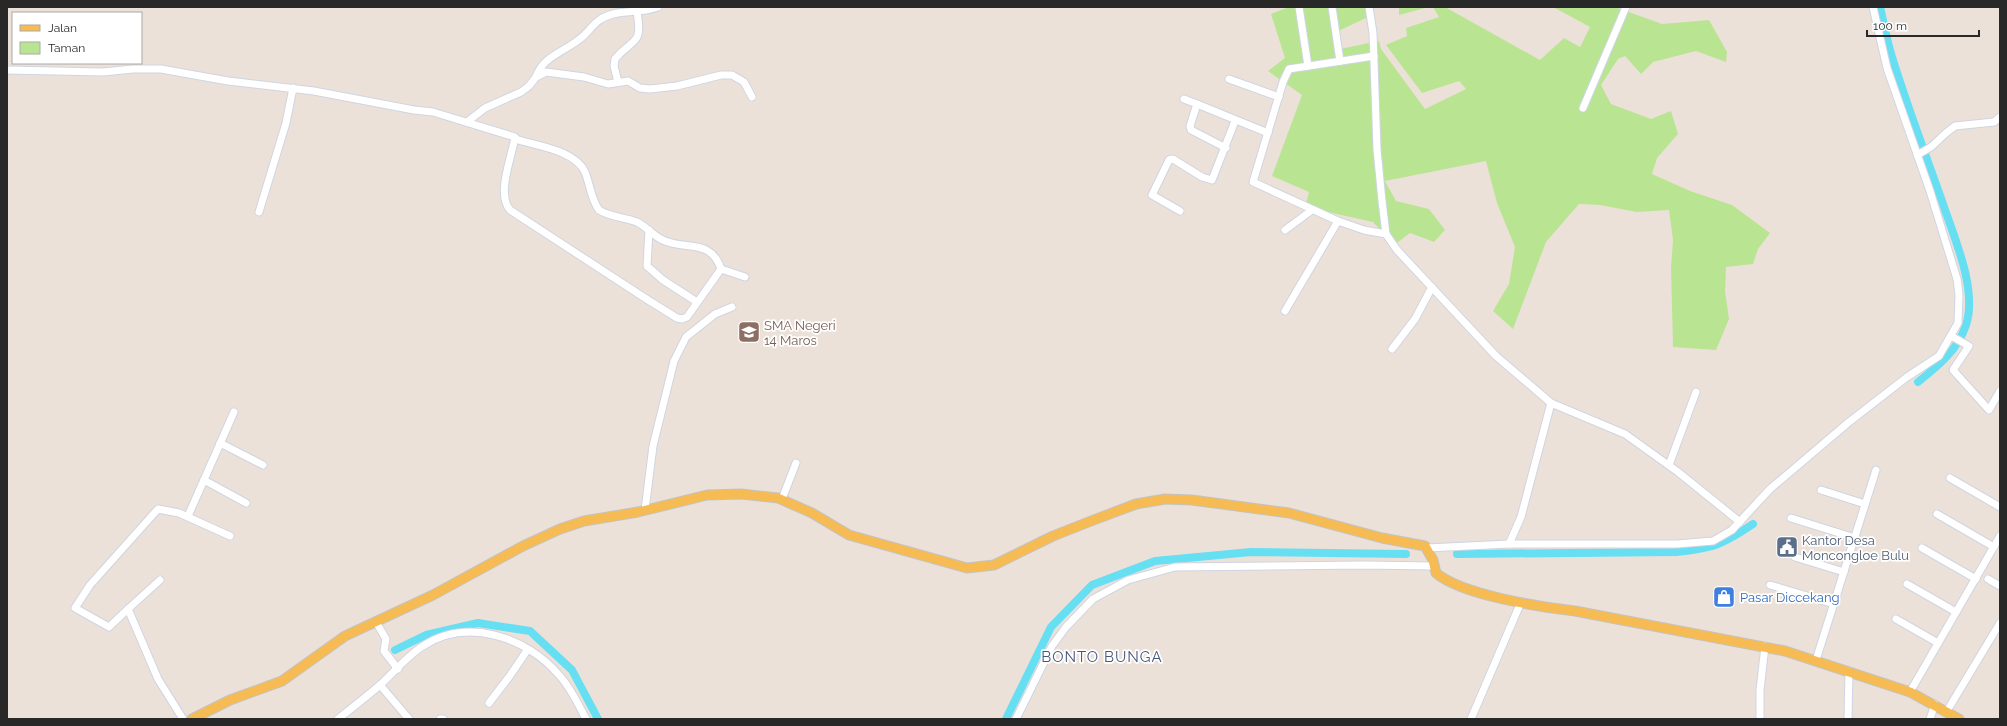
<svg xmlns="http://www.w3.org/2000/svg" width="2007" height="726" viewBox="0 0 2007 726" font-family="Raleway,sans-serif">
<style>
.green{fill:#b9e592}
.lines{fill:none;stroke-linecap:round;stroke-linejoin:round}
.canal{stroke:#66dff3;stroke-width:8}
.minor-casing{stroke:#ced5e2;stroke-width:9}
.major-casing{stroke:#c3c3c3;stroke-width:11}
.minor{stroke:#fff;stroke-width:7}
.major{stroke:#f6bc53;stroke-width:9}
.labels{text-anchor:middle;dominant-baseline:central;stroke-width:3.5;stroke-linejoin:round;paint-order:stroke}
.education-label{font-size:13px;fill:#785e54;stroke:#fff;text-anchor:start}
.service-label{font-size:13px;fill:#4e5e75;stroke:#fff;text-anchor:start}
.shop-label{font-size:13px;fill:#366cbe;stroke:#fff;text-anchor:start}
.quarter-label{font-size:15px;letter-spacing:1px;fill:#47577b;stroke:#fff}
</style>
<rect width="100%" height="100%" fill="#ece1d9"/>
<!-- green -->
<g class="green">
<polygon points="1289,7 1369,7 1370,16 1332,34 1335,50 1379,41 1381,49 1425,109 1466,89 1459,81 1422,93 1386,45 1407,36 1406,28 1439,17 1433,7 1445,7 1540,60 1564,38 1580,47 1590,27 1553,7 1615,7 1662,24 1709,20 1727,52 1726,62 1696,51 1653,62 1641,74 1625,56 1618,59 1601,85 1611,104 1651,119 1671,111 1678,134 1657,158 1652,174 1690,191 1732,205 1770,233 1758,249 1753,264 1726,267 1725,291 1729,319 1716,350 1673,347 1671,268 1673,240 1669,210 1637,212 1600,205 1579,204 1546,242 1513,329 1493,311 1509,284 1515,247 1497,203 1486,161 1385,181 1396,201 1429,209 1445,230 1434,242 1410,233 1394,245 1373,222 1305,207 1309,192 1272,176 1302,95 1268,71 1285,58 1271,14"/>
<polygon points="1399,7 1429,7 1399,15"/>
</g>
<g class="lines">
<!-- canal -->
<g class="canal">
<path d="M1880,7C1884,24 1887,41 1892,57C1907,106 1925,153 1942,201C1953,235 1978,289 1966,325C1958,350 1938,366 1918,382"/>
<path d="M1457,554L1676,552C1713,548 1722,545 1753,524"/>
<polyline points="395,650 426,635 478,623 530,631 572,670 598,719"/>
<polyline points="1006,719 1051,627 1092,585 1155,561 1251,552 1406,554"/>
</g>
<!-- minor casing -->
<g class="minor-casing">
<g id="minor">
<polyline points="1299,7 1308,66"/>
<polyline points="1332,7 1340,61"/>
<polyline points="1369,7 1373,33 1377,149 1382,201 1386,234 1397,250 1496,356 1551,403 1625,434 1678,472 1740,522"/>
<polyline points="1374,56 1289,69 1283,82 1253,182 1338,221 1364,230 1386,234"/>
<path d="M7,70L103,72L133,69H161L228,81L314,91L414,110L433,112L515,137C512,156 496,194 510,210L648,300L677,318L682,319L687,317L721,269L745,277"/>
<path d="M536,77C543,57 561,53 577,41C591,32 593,19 613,14C628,10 642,13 658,7"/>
<polyline points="1229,79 1279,97"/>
<path d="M618,82L614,66L615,59C633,37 643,47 637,12"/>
<polyline points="1184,99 1197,104"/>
<polyline points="1583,108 1626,7"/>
<polyline points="467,122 485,108 521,92 529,86 536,77 546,72 584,77 608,84 628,81 640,88 650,89 677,86 721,75 732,75 744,82 752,97"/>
<path d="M515,139C537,146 575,150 585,172C590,184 591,200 599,210C610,217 624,217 637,222C647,227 654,237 665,241C688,250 711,239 721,269"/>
<polyline points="1226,148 1191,130 1190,126 1197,104 1268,133"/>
<polyline points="1917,155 1931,147 1946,133 1955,126 1994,122 2000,117"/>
<polyline points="1180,211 1152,195 1169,160 1173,159 1202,177 1212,180 1235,121"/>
<polyline points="259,212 286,123 293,88"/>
<polyline points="649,230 647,266 663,280 697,302"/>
<polyline points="1285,230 1312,210"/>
<polyline points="1285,311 1338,221"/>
<polyline points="1951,336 1969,346 1953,370 1989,410 2000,391"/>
<polyline points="1392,349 1415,319 1432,287"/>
<polyline points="220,443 263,465"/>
<polyline points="1669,465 1696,392"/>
<polyline points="1950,478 2000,507"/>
<polyline points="204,480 246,503"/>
<polyline points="1821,490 1865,504"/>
<polyline points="782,499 796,463"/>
<polyline points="645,510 653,446 674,361 686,337 715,314 732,307"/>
<polyline points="1937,514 1994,547"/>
<polyline points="188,516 234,412"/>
<polyline points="1791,518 1855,538"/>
<polyline points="1509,544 1521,517 1551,403"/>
<polyline points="1427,548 1509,544 1677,544 1713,541 1732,530 1770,489 1849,422 1907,377 1939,356 1958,323 1959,295 1957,279 1930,191 1887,68 1873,7"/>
<polyline points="1922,548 1976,579"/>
<polyline points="1795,557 1844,572"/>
<polyline points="1988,579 2000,586"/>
<polyline points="160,580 128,609 158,679 183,719"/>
<polyline points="1907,584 1956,612"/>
<polyline points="1770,585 1834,604"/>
<polyline points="128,609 109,627 75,608 90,585 158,509 179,513 230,536"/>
<polyline points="1896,619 1938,643"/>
<polyline points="376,622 386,639 384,651 398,669"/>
<polyline points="1816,660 1876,470"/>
<polyline points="380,685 409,719"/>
<polyline points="1910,692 2000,536"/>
<polyline points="489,703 509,677 528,649"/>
<polyline points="1947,711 2000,623"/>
<path d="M338,719C352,708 366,697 380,685C394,672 407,656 423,646C467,617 527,637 559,675C571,688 578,704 586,719"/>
<polyline points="440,719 443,719"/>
<polyline points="1016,719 1052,646 1066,627 1093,599 1128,580 1175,567 1365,565 1433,566"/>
<polyline points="1471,719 1521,602"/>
<polyline points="1760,719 1760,690 1765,646"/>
<polyline points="1848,719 1849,671"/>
<polyline points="1930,719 1935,704"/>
</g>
</g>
<!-- major casing -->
<g class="major-casing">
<path id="major" d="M192,719L230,700L282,681L345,636L433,595L523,546L560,529L584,521L638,512L707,495L741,494L778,498L812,513L849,535L967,568L994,565L1053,536L1091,521L1136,504L1165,499L1192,500L1289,513L1382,538L1425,546L1433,560L1436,573C1462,595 1540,607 1575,611L1785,651L1910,692L1959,719"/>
</g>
<!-- minor -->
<use href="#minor" class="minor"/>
<!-- major -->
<use href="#major" class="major"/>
</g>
<!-- icons -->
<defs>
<g id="school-square" transform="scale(1.15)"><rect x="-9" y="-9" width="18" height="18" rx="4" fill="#8d6e63" stroke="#fff"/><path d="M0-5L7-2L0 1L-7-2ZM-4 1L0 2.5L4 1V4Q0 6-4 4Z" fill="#fff"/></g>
<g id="civic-square" transform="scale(1.15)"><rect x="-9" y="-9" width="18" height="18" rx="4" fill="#5c6f8a" stroke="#fff"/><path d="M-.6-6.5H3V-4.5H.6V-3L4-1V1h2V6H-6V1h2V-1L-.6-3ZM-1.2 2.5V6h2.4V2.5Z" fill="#fff"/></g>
<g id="shop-square" transform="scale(1.15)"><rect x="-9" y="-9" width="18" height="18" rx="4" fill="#3f7fe0" stroke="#fff"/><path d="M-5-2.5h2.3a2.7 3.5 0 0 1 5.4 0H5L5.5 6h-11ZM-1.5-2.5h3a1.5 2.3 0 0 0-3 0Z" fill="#fff"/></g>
</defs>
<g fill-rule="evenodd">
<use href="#school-square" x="749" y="332"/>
<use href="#civic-square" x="1787" y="547"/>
<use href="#shop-square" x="1724" y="597"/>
</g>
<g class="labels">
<!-- education labels -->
<g class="education-label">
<text x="764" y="325">SMA Negeri<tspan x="764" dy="15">14 Maros</tspan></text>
</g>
<!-- service labels -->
<g class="service-label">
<text x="1802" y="540">Kantor Desa<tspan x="1802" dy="15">Moncongloe Bulu</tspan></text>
</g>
<!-- shop labels -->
<g class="shop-label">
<text x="1740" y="597">Pasar Diccekang</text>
</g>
<!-- quarter labels -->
<g class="quarter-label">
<text x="1102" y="657">BONTO BUNGA</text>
</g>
</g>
<!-- border -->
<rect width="2007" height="726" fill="none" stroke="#282828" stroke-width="16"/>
<!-- legend -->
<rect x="12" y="12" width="130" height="52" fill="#ffffff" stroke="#a9a9a9"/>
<rect x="20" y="25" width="20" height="6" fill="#f6bc53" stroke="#a9a9a9"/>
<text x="48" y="32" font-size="12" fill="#282828">Jalan</text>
<rect x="20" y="42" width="20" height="12" fill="#b9e592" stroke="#a9a9a9"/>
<text x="48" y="52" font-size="12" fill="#282828">Taman</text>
<!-- scale -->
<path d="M1867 30v6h112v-6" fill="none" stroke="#282828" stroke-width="2"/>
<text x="1873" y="30" font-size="12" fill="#282828" stroke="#ffffff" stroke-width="3" paint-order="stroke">100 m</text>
</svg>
